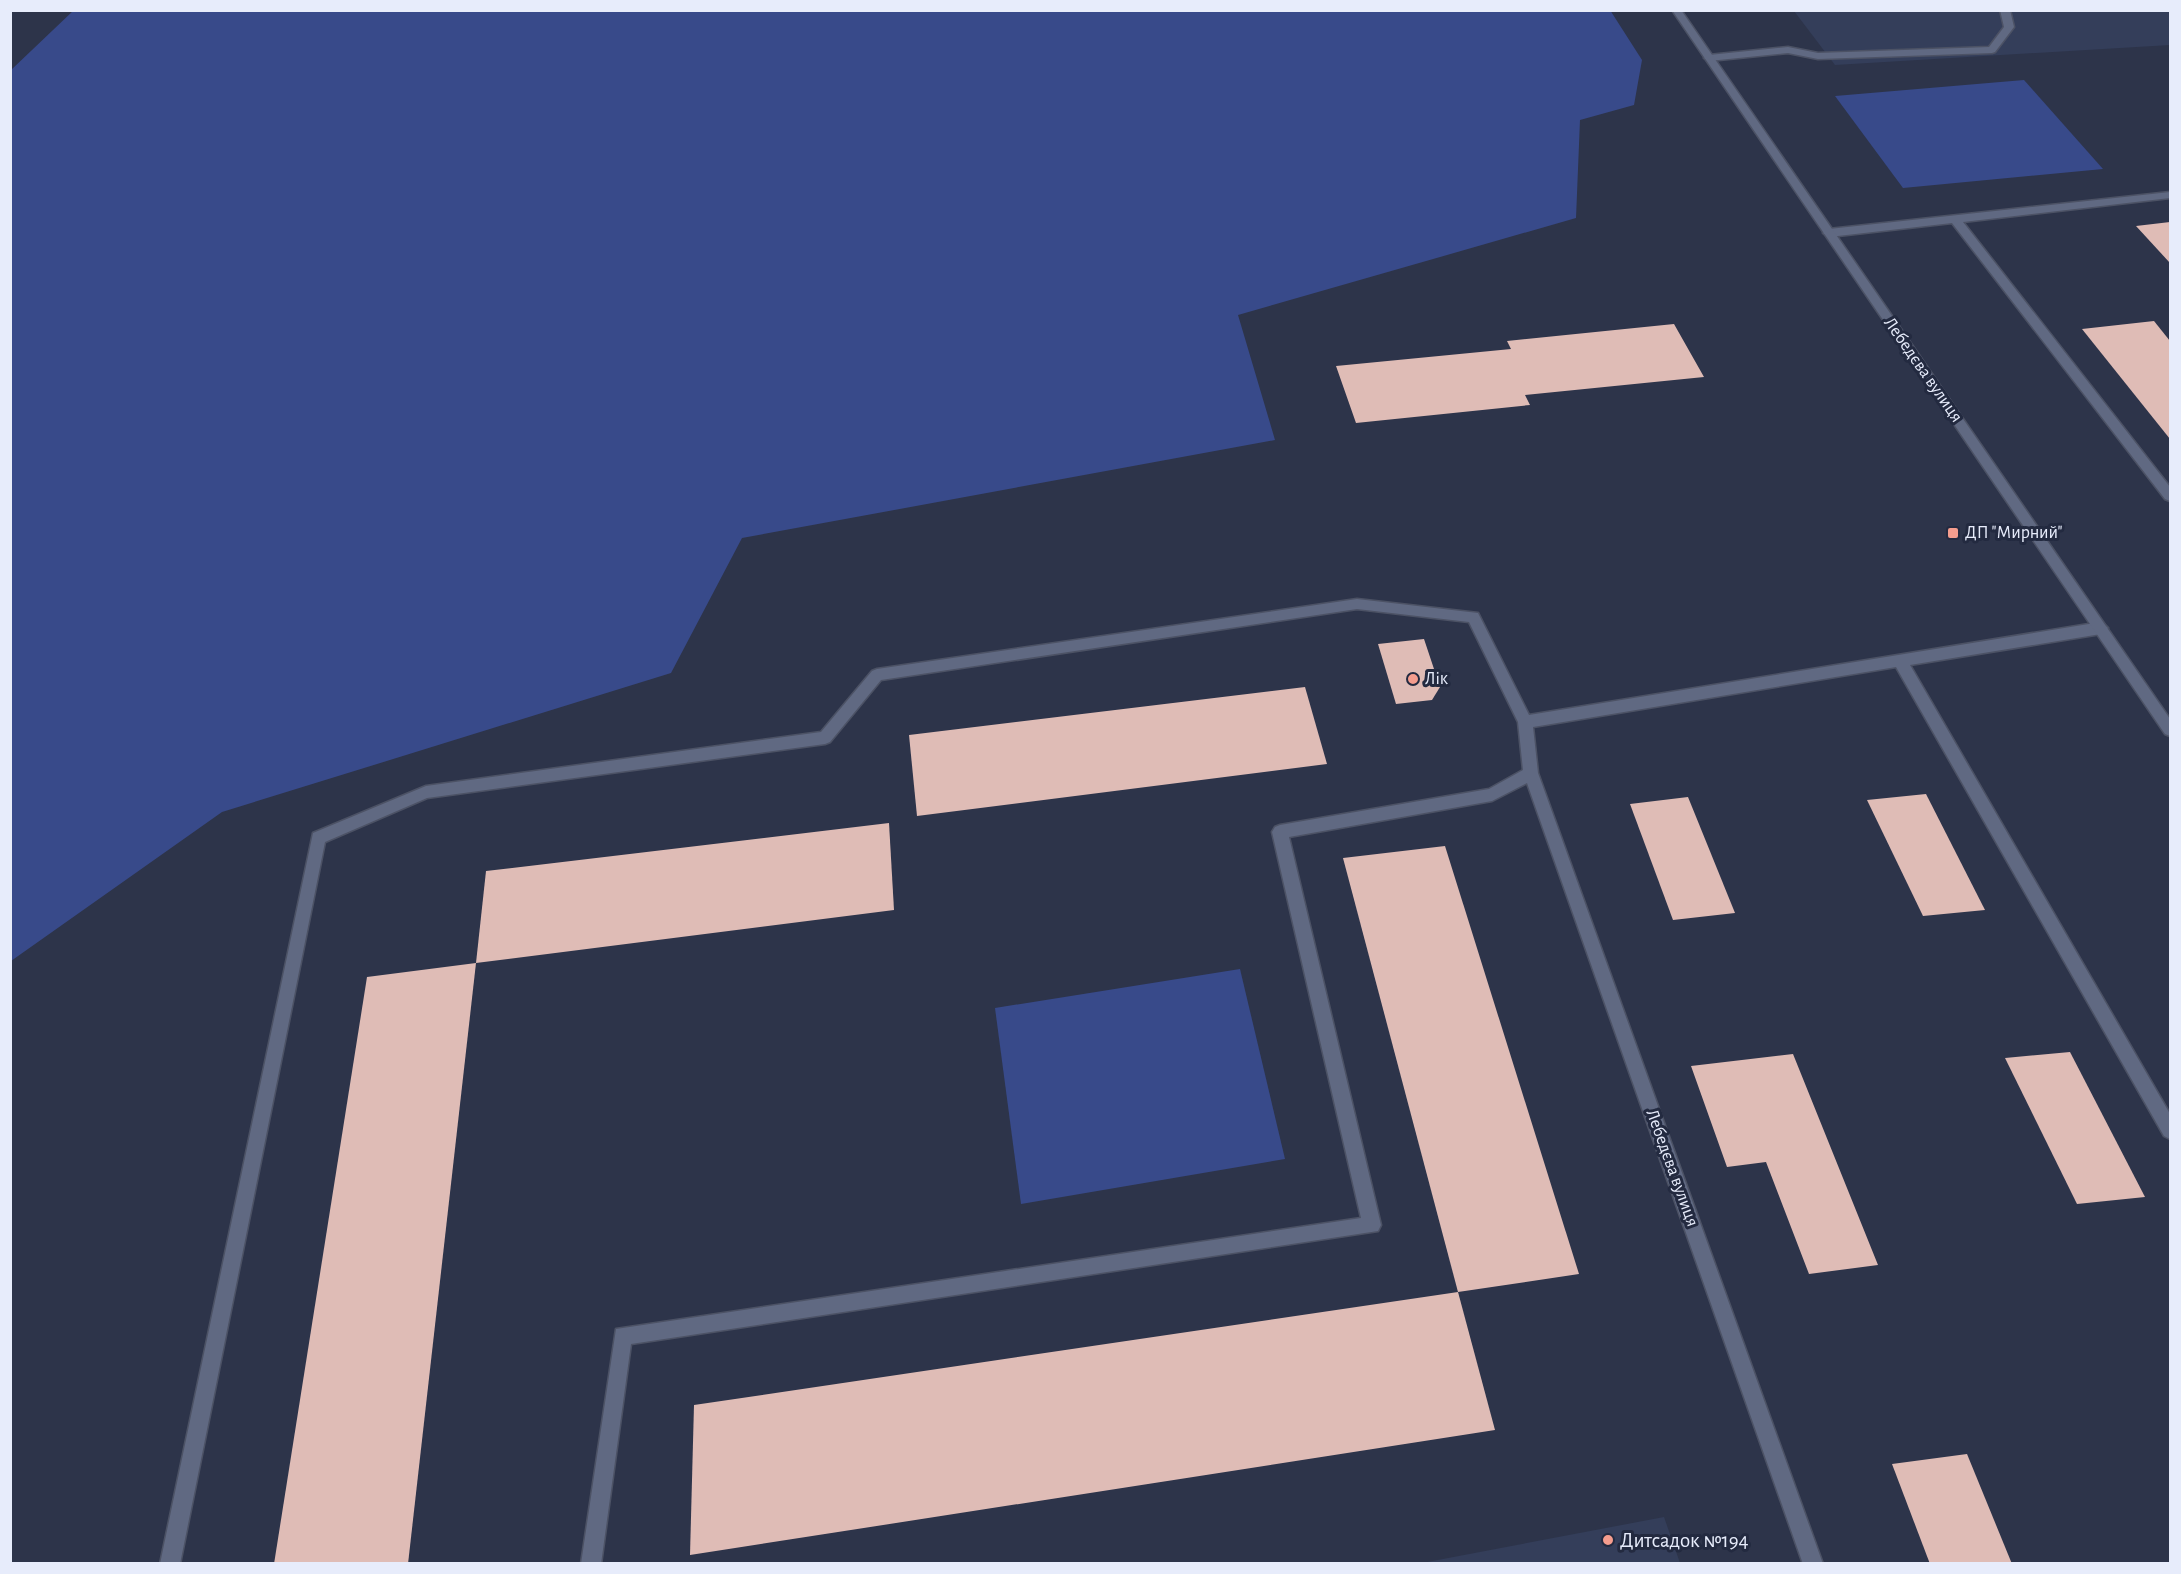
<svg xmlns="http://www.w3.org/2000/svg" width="2181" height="1574" viewBox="0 0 2181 1574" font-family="'Alegreya Sans',sans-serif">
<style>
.built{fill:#343e5a}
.green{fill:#384a8a}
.building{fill:#dfbcb6}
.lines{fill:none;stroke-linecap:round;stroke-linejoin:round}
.service-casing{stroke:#4c5265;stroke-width:3}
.minor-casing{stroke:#4c5265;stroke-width:3}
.service{fill:#606982;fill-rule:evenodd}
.minor{fill:#606982;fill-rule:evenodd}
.poi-dot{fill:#f59d8e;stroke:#232a40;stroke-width:2}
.labels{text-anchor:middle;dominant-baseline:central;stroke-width:6;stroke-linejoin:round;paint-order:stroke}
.street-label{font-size:18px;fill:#e7ecfb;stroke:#232a40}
.poi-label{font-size:18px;fill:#e7ecfb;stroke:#232a40;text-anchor:start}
.near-poi-label{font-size:21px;fill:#e7ecfb;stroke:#232a40;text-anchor:start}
</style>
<rect width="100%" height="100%" fill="#2d344a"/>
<!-- built -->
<g class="built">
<polygon points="1794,11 2170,11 2170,45 1835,65"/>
<polygon points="1664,1517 1680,1563 1422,1563"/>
</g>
<!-- green -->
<g class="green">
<polygon points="74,10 1610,10 1642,60 1634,105 1580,120 1576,218 1238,315 1275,440 742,538 671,673 222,812 11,961 11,70"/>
<polygon points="2024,80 2103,169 1903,188 1835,96"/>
<polygon points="1240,969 1285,1159 1021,1204 995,1008"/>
</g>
<!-- building -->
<g class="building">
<polygon points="2170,222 2170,263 2136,226"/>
<polygon points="2154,321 2170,341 2170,439 2082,329"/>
<polygon points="1674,324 1704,377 1525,395 1530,405 1356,423 1336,366 1511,349 1507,341"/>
<polygon points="1424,639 1440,687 1432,700 1396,704 1378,644"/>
<polygon points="1305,687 1327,764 917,816 909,735"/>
<polygon points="1926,794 1985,910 1923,916 1867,800"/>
<polygon points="1688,797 1735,913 1673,920 1630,804"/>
<polygon points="889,823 894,910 476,963 486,871"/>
<polygon points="1445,846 1579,1274 1458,1292 1343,858"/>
<polygon points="476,963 408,1564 274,1564 367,977"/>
<polygon points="2070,1052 2145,1197 2077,1204 2005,1058"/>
<polygon points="1793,1054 1878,1265 1809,1274 1766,1162 1727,1167 1691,1066"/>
<polygon points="1458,1292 1495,1430 690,1555 694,1405"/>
<polygon points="1967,1454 2012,1564 1930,1564 1892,1464"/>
</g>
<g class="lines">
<!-- service casing -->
<g class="service-casing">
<g id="service">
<polygon points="2000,10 2010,10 2014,27 1995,52 1992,53 1818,59 1788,53 1709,61 1704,58 1709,55 1788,47 1818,53 1989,47 2004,27"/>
<polygon points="2170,192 2170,198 1963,222 2170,487 2170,501 2165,499 1952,223 1829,237 1823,233 1829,229"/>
<polygon points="1357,599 1478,613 1529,715 2101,622 2108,628 2101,634 1910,665 2170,1114 2170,1139 2164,1136 1896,667 1533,727 1538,773 1823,1564 1803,1564 1527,783 1492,801 1289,837 1381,1225 1378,1231 631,1344 601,1564 581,1564 616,1329 1361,1218 1272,832 1275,827 1280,825 1489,789 1523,770 1518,722 1469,622 1357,609 881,680 830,742 825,744 427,798 325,842 180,1564 160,1564 313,833 426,786 821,732 872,671 877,669"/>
</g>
</g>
<!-- minor casing -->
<g class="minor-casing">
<polygon id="minor" points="1672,10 1681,10 2170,719 2170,736 2165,734"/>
</g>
<!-- service -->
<use href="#service" class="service"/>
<!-- minor -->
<use href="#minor" class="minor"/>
</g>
<!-- markers -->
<g class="poi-dot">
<rect x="1947" y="527" width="12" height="12" rx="3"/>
<circle cx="1413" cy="679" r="6"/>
<circle cx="1608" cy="1540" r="6"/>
</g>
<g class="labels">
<!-- street labels -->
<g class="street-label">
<text transform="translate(1923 370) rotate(55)">Лебедєва вулиця</text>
<text transform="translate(1672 1168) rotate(70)">Лебедєва вулиця</text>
</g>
<!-- poi labels -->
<g class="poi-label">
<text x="1965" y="533">ДП "Мирний"</text>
<text x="1425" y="679">Лік</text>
</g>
<!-- near-poi labels -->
<g class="near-poi-label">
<text x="1620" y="1540">Дитсадок №194</text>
</g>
</g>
<!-- border -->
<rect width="2181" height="1574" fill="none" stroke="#e7ecfb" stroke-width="24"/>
</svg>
